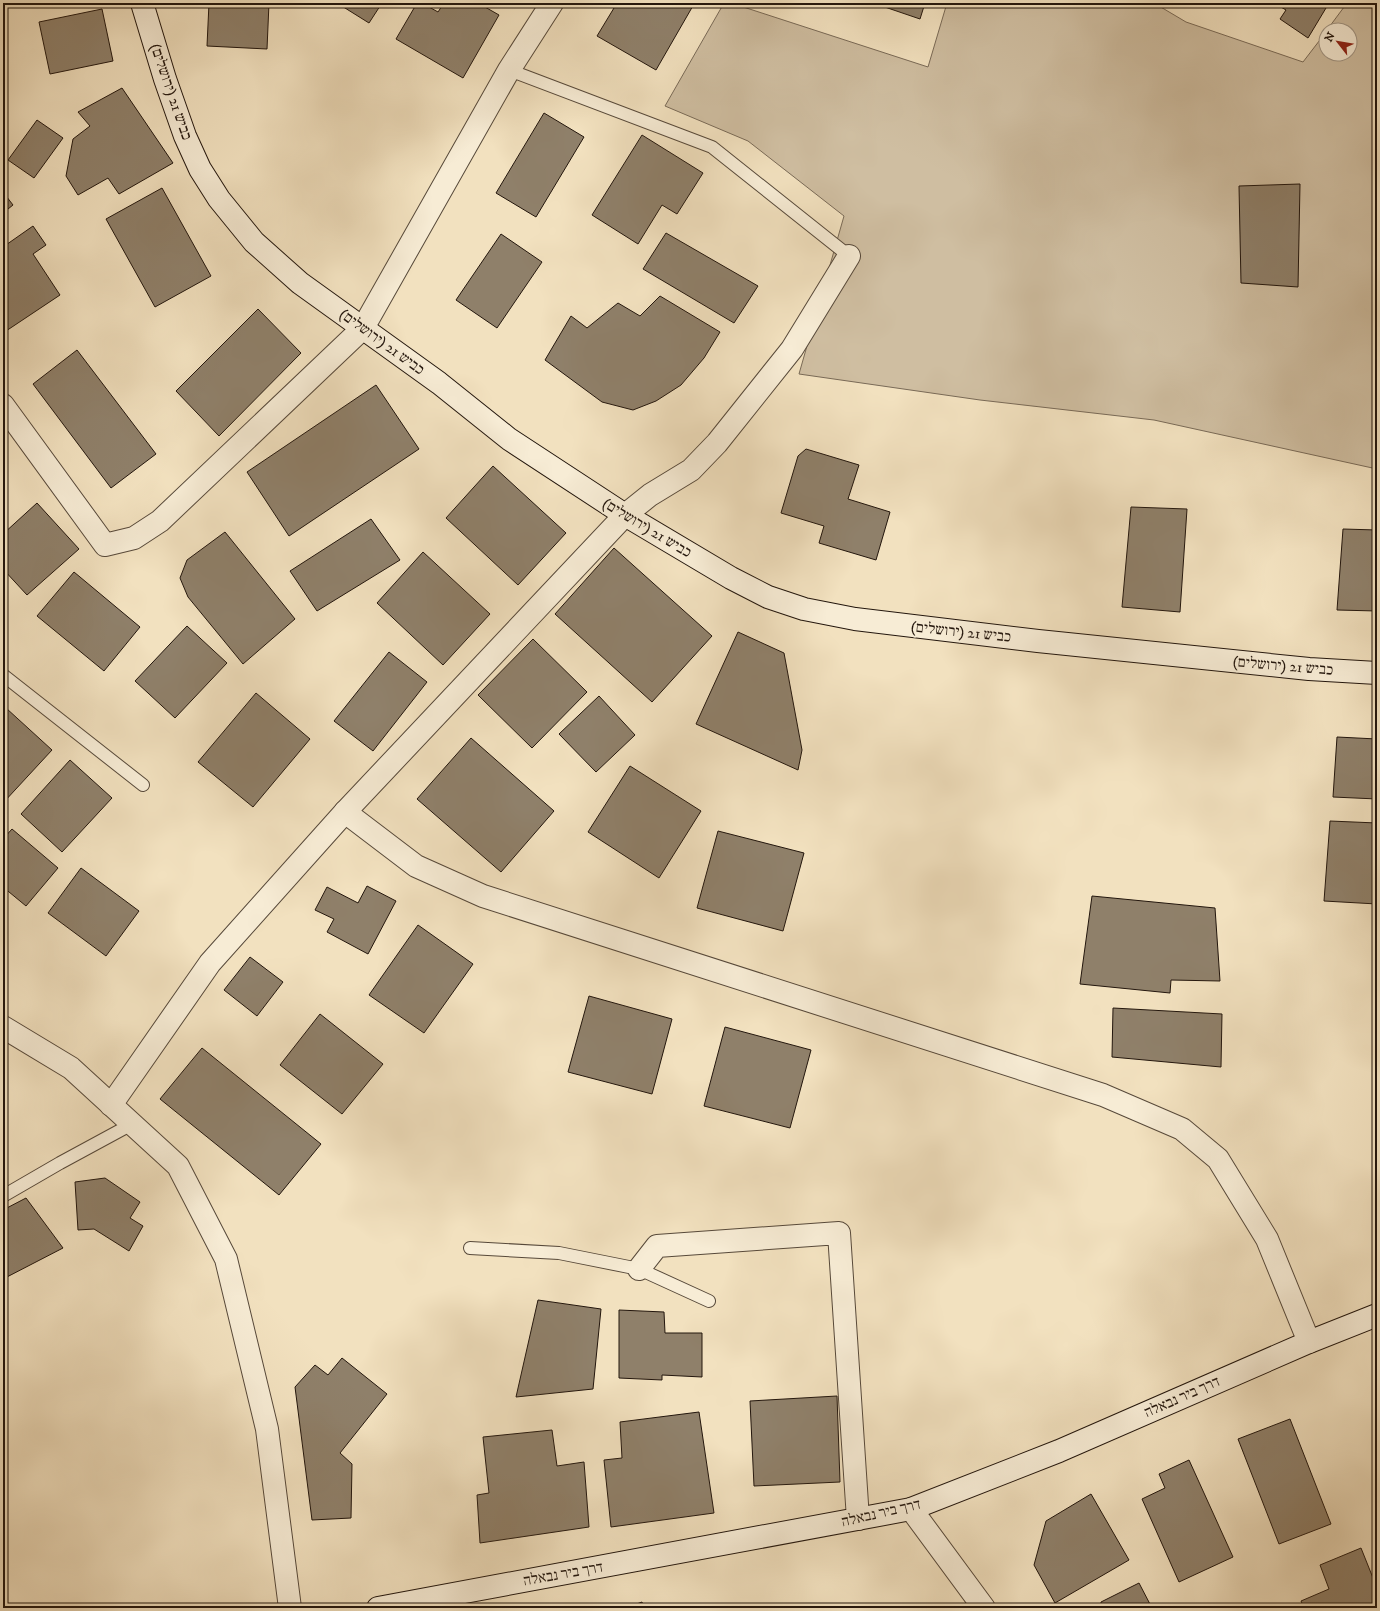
<svg xmlns="http://www.w3.org/2000/svg" width="1380" height="1611" viewBox="0 0 1380 1611" font-family="'IM FELL DW Pica','Frank Ruhl Libre',serif">
<style>
.grass{fill:#cfbea1;stroke:#796a57}
.building{fill:#8f806a;stroke:#23160d}
.lines{fill:none;stroke-linecap:round;stroke-linejoin:round}
.lane-casing{stroke:#57493a;stroke-width:14}
.street-casing{stroke:#57493a;stroke-width:24}
.secondary-casing{stroke:#23160d;stroke-width:24}
.lane{stroke:#f7ecd5;stroke-width:12}
.street{stroke:#f7ecd5;stroke-width:22}
.secondary{stroke:#f7ecd5;stroke-width:22}
.labels{text-anchor:middle;dominant-baseline:central;stroke-width:3.5;stroke-linejoin:round;paint-order:stroke}
.street-label{font-size:15px;fill:#23160d;stroke:#f7ecd5}
</style>
<rect width="100%" height="100%" fill="#f2e1bf"/>
<filter id="stains"><feTurbulence type="fractalNoise" baseFrequency=".005" numOctaves="4"/><feColorMatrix values="0 0 0 0 .2 0 0 0 0 .09 0 0 0 0 .02 0 0 0 .5 -.17"/></filter>
<radialGradient id="worn" r=".72"><stop offset=".6" stop-color="#630" stop-opacity="0"/><stop offset="1" stop-color="#630" stop-opacity=".3"/></radialGradient>
<!-- grass -->
<polygon class="grass" points="724,3 731,3 928,67 947,3 1154,3 1186,22 1303,62 1326,32 1326,54 1350,54 1350,30 1327,30 1347,3 1377,3 1377,469 1154,420 980,400 799,374 844,216 748,141 665,106"/>
<!-- building -->
<g class="building">
<polygon points="209,3 269,3 267,49 207,46"/>
<polygon points="337,3 382,3 369,23"/>
<polygon points="417,3 422,3 438,12 444,3 478,3 499,15 463,78 396,39"/>
<polygon points="617,3 693,3 694,4 656,70 597,36"/>
<polygon points="873,3 925,3 920,19"/>
<polygon points="1274,3 1329,3 1308,38 1280,19 1286,10"/>
<polygon points="102,9 113,61 50,74 39,22"/>
<polygon points="122,88 173,163 119,194 108,178 78,195 66,176 73,139 90,126 78,112"/>
<polygon points="544,113 584,137 536,217 496,193"/>
<polygon points="37,120 63,138 34,178 8,160"/>
<polygon points="642,135 703,173 677,214 662,205 638,244 592,215"/>
<polygon points="1300,184 1298,287 1241,283 1239,186"/>
<polygon points="162,188 211,276 155,307 106,219"/>
<polygon points="3,192 13,205 3,213"/>
<polygon points="33,226 46,245 33,254 60,295 3,333 3,247"/>
<polygon points="666,233 758,286 734,323 643,269"/>
<polygon points="501,234 542,262 497,328 456,300"/>
<polygon points="660,296 720,332 704,358 681,385 656,401 633,410 602,402 545,360 571,316 587,328 618,303 640,316"/>
<polygon points="258,309 301,353 219,436 176,391"/>
<polygon points="77,350 156,454 111,488 33,384"/>
<polygon points="376,385 419,449 289,536 247,472"/>
<polygon points="806,449 859,465 848,499 890,512 876,560 819,543 824,526 781,513 798,456"/>
<polygon points="493,466 566,533 518,585 446,518"/>
<polygon points="37,503 79,549 27,595 3,569 3,534"/>
<polygon points="1131,507 1187,509 1180,612 1122,607"/>
<polygon points="371,519 400,560 317,611 290,571"/>
<polygon points="1343,529 1377,530 1377,611 1337,610"/>
<polygon points="225,532 295,619 243,664 188,597 180,578 187,560"/>
<polygon points="614,548 712,636 652,702 555,614"/>
<polygon points="423,552 490,614 443,665 377,603"/>
<polygon points="74,572 140,627 104,671 37,616"/>
<polygon points="187,626 227,663 175,718 135,681"/>
<polygon points="738,632 784,653 802,750 798,770 696,724"/>
<polygon points="533,639 587,692 532,748 478,695"/>
<polygon points="389,652 427,682 373,751 334,721"/>
<polygon points="256,693 310,739 253,807 198,762"/>
<polygon points="599,696 635,735 596,772 559,734"/>
<polygon points="6,708 52,750 3,803 3,711"/>
<polygon points="1337,737 1377,739 1377,799 1333,797"/>
<polygon points="471,738 554,811 501,872 417,799"/>
<polygon points="70,760 112,798 62,852 21,814"/>
<polygon points="630,766 701,811 659,878 588,832"/>
<polygon points="1330,821 1377,823 1377,904 1324,901"/>
<polygon points="12,829 58,868 26,906 3,887 3,839"/>
<polygon points="718,831 804,853 783,931 697,908"/>
<polygon points="81,868 139,911 106,956 48,913"/>
<polygon points="367,886 396,901 368,954 327,932 334,919 315,910 327,887 358,903"/>
<polygon points="1092,896 1215,908 1220,981 1171,980 1170,993 1080,984"/>
<polygon points="418,925 473,964 424,1033 369,995"/>
<polygon points="250,957 283,982 257,1016 224,990"/>
<polygon points="589,996 672,1019 652,1094 568,1072"/>
<polygon points="1113,1008 1222,1014 1221,1067 1112,1057"/>
<polygon points="320,1014 383,1064 342,1114 280,1065"/>
<polygon points="725,1027 811,1050 790,1128 704,1106"/>
<polygon points="202,1048 321,1144 279,1195 160,1099"/>
<polygon points="105,1178 140,1202 130,1218 143,1226 129,1251 94,1229 78,1230 75,1182"/>
<polygon points="26,1198 63,1248 3,1279 3,1210"/>
<polygon points="538,1300 601,1309 593,1389 516,1397"/>
<polygon points="619,1310 664,1312 665,1333 702,1333 702,1377 662,1375 662,1380 619,1378"/>
<polygon points="342,1358 387,1394 340,1453 352,1464 351,1518 312,1520 295,1387 315,1365 328,1375"/>
<polygon points="837,1396 840,1482 754,1486 750,1401"/>
<polygon points="699,1412 714,1513 611,1527 604,1460 622,1458 620,1422"/>
<polygon points="1290,1419 1331,1524 1279,1544 1238,1439"/>
<polygon points="552,1430 557,1466 584,1462 589,1527 480,1543 477,1495 489,1493 483,1437"/>
<polygon points="1189,1460 1233,1557 1179,1582 1142,1499 1165,1488 1159,1474"/>
<polygon points="1091,1494 1129,1560 1055,1603 1034,1565 1046,1521"/>
<polygon points="1361,1548 1377,1588 1377,1608 1304,1608 1301,1601 1329,1589 1320,1565"/>
<polygon points="1139,1583 1152,1608 1101,1608 1101,1602"/>
<polygon points="642,1602 644,1608 626,1608"/>
</g>
<g class="lines">
<!-- lane casing -->
<g class="lane-casing">
<g id="lane">
<polyline points="509,70 712,147 849,256"/>
<polyline points="3,675 143,785"/>
<polyline points="3,1196 60,1163 132,1124"/>
<polyline points="470,1248 559,1253 639,1269 709,1301"/>
</g>
</g>
<!-- street casing -->
<g class="street-casing">
<g id="street">
<polyline points="3,405 105,545 134,538 160,521 363,328 509,70 552,3"/>
<polyline points="345,812 416,866 483,896 1103,1095 1182,1129 1218,1159 1267,1239 1309,1342"/>
<polyline points="3,1027 71,1068 178,1166 226,1259 267,1429 290,1608"/>
<polyline points="111,1105 210,963 345,812 625,515 650,495 691,470 717,443 792,349 849,256"/>
<polyline points="639,1269 657,1246 839,1233 858,1519"/>
<polyline points="911,1509 984,1608"/>
</g>
</g>
<!-- secondary casing -->
<g class="secondary-casing">
<g id="secondary">
<polyline points="142,3 165,79 185,136 200,169 219,199 254,242 300,283 439,383 509,439 625,515 731,578 768,597 804,609 855,619 1038,641 1309,669 1377,673"/>
<polyline points="378,1608 911,1509 1059,1451 1309,1342 1377,1315"/>
</g>
</g>
<!-- lane -->
<use href="#lane" class="lane"/>
<!-- street -->
<use href="#street" class="street"/>
<!-- secondary -->
<use href="#secondary" class="secondary"/>
</g>
<g class="labels">
<!-- street labels -->
<g class="street-label">
<text transform="translate(171 92) rotate(71)">כביש 21 (ירושלים)</text>
<text transform="translate(382 342) rotate(36)">כביש 21 (ירושלים)</text>
<text transform="translate(647 528) rotate(31)">כביש 21 (ירושלים)</text>
<text transform="translate(961 632) rotate(6)">כביש 21 (ירושלים)</text>
<text transform="translate(1283 666) rotate(5)">כביש 21 (ירושלים)</text>
<text transform="translate(1182 1397) rotate(-24)">דרך ביר נבאלה</text>
<text transform="translate(881 1513) rotate(-13)">דרך ביר נבאלה</text>
<text transform="translate(563 1574) rotate(-10)">דרך ביר נבאלה</text>
</g>
</g>
<!-- margin -->
<rect width="1380" height="1611" fill="none" stroke="#f2e1bf" stroke-width="16"/>
<rect x="4" y="4" width="1372" height="1603" fill="none" stroke="#23160d" stroke-width="2"/>
<rect x="8" y="8" width="1364" height="1595" fill="none" stroke="#23160d"/>
<!-- north arrow -->
<g transform="translate(1338 42) rotate(301)"><circle r="19" fill="#f7ecd5" stroke="#a29685"/>
<path d="M0-3L7 15L0 10L-7 15Z" fill="#8f2418"/>
<text y="-6" font-size="11" font-weight="bold" text-anchor="middle" fill="#23160d">N</text>
</g>
<rect width="100%" height="100%" filter="url(#stains)"/>
<rect width="100%" height="100%" fill="url(#worn)"/>
</svg>
